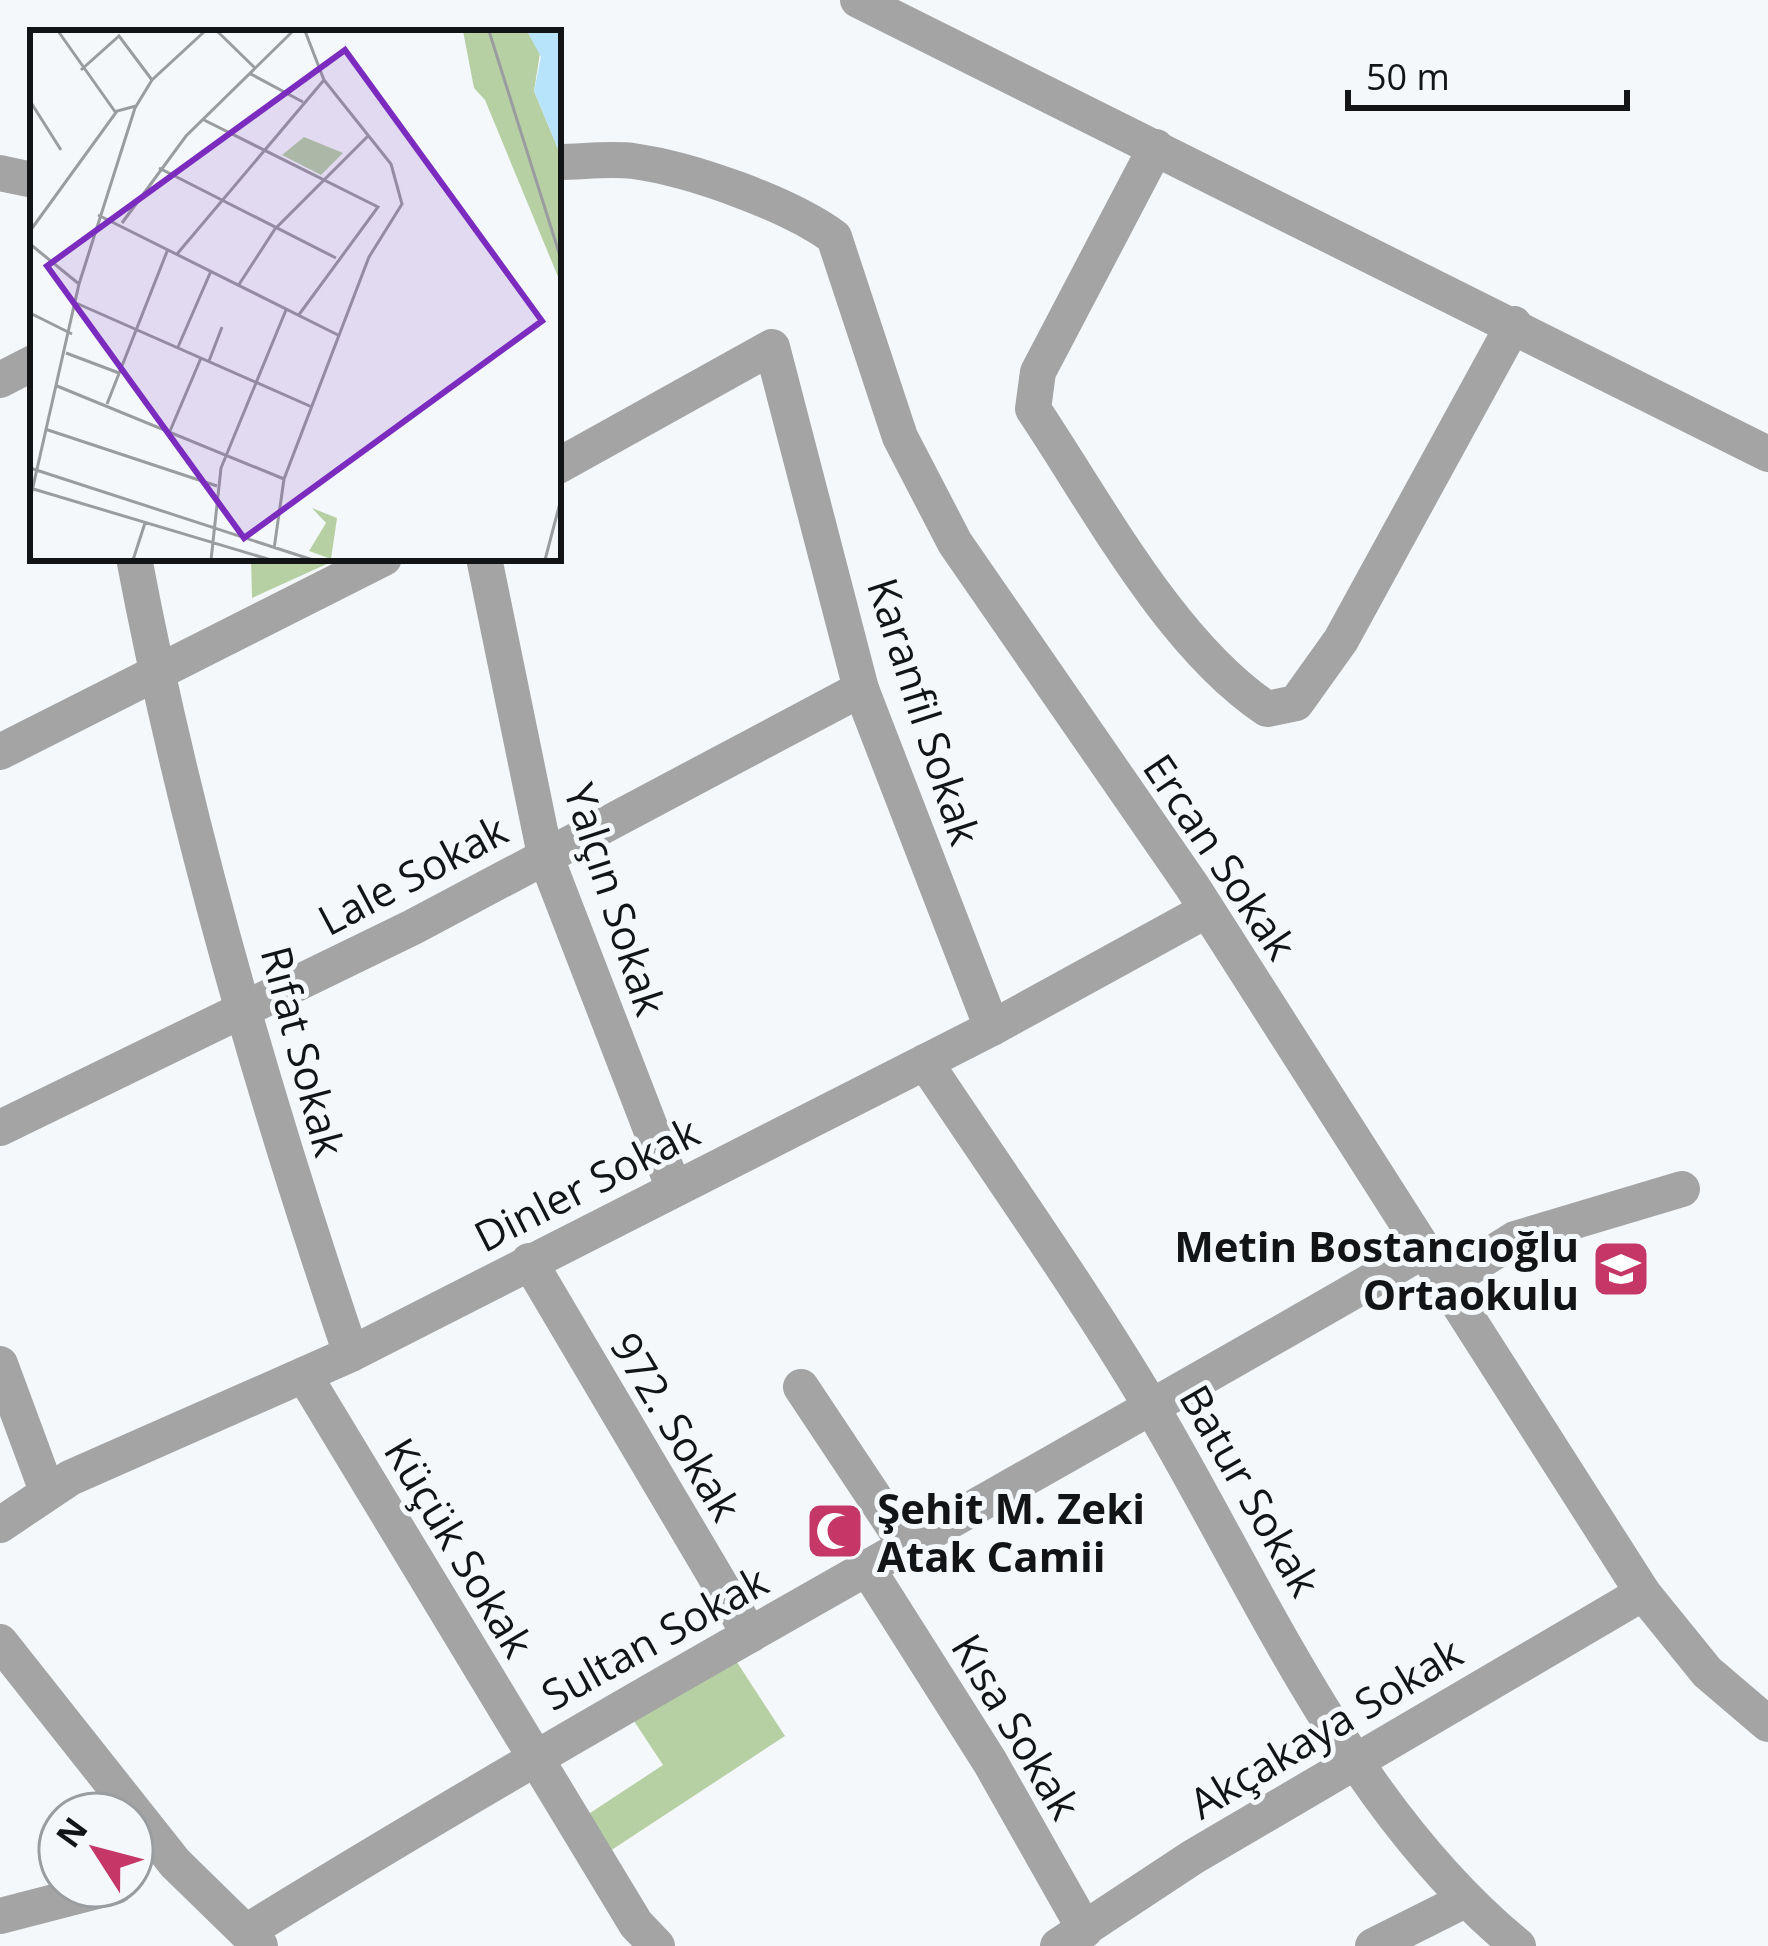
<svg xmlns="http://www.w3.org/2000/svg" width="1768" height="1946" viewBox="0 0 1768 1946" font-family="'Open Sans',sans-serif">
<style>
.green{fill:#b6d0a4}
.lines{fill:none;stroke-linecap:round;stroke-linejoin:round}
.minor{stroke:#a3a4a3;stroke-width:36}
.labels{text-anchor:middle;dominant-baseline:central;stroke-width:10;stroke-linejoin:round;paint-order:stroke}
.street-label{font-size:42px;fill:#131415;stroke:#f4f8fb}
.poi-label{font-size:42px;font-weight:bold;fill:#131415;stroke:#f4f8fb;text-anchor:end}
.inset-road{fill:none;stroke:#9a9d9f;stroke-width:3}
.view{fill:#7b2cbf;fill-opacity:0.15;stroke:#7b2cbf;stroke-width:6}
.inset-edge{fill:none;stroke:#131415;stroke-width:6}
</style>
<rect width="100%" height="100%" fill="#f4f8fb"/>
<!-- green -->
<g class="green">
<polygon points="251,558 340,558 252,598"/>
<polygon points="731,1653 785,1736 610,1851 587,1815 663,1765 632,1718"/>
</g>
<g class="lines">
<!-- minor -->
<g class="minor">
<polyline points="858,0 1768,454"/>
<path d="M1156,147L1038,372L1033,409C1098,506 1170,644 1267,709L1296,703L1341,640L1514,324"/>
<path d="M558,162C582,162 609,158 633,161C691,169 787,203 834,237L900,437L955,543L1192,886L1643,1593L1707,1672L1768,1724"/>
<polyline points="0,173 33,180"/>
<polyline points="0,380 33,363"/>
<polyline points="558,466 772,347 861,689 992,1028"/>
<path d="M134,558C185,827 263,1094 351,1354"/>
<polyline points="484,558 545,855 674,1189"/>
<polyline points="0,752 384,558"/>
<path d="M925,1062C1002,1178 1084,1293 1155,1413C1262,1596 1352,1810 1518,1946"/>
<polyline points="0,1128 413,927 861,689"/>
<polyline points="529,1261 750,1635"/>
<polyline points="1442,1285 1515,1239 1682,1189"/>
<polyline points="0,1364 47,1491"/>
<polyline points="304,1375 636,1924 657,1946"/>
<polyline points="801,1387 908,1548"/>
<polyline points="0,1525 70,1478 351,1354 992,1028 1207,910"/>
<polyline points="869,1571 990,1762 1085,1930"/>
<polyline points="0,1642 175,1863 260,1946"/>
<polyline points="0,1916 116,1886"/>
<path d="M246,1932C632,1694 1031,1479 1423,1251"/>
<polyline points="1058,1946 1193,1857 1643,1593"/>
<polyline points="1373,1946 1463,1901"/>
</g>
</g>
<!-- icons -->
<defs>
<g id="school-square" transform="scale(3)"><rect x="-9" y="-9" width="18" height="18" rx="4" fill="#c53767" stroke="#f4f8fb"/><path d="M0-5L7-2L0 1L-7-2ZM-4 1L0 2.5L4 1V4Q0 6-4 4Z" fill="#fff"/></g>
<g id="mosque-square" transform="scale(3)"><rect x="-9" y="-9" width="18" height="18" rx="4" fill="#c53767" stroke="#f4f8fb"/><path d="M3.5-4.9A6 6 0 1 0 3.5 4.9A5 5 0 1 1 3.5-4.9Z" fill="#fff"/></g>
</defs>
<g fill-rule="evenodd">
<use href="#school-square" x="1621" y="1269"/>
<use href="#mosque-square" x="835" y="1531"/>
</g>
<g class="labels">
<!-- street labels -->
<g class="street-label">
<text transform="translate(925 711) rotate(72)">Karanfil Sokak</text>
<text transform="translate(1221 856) rotate(56)">Ercan Sokak</text>
<text transform="translate(412 874) rotate(-28)">Lale Sokak</text>
<text transform="translate(616 899) rotate(72)">Yalçın Sokak</text>
<text transform="translate(304 1051) rotate(75)">Rıfat Sokak</text>
<text transform="translate(586 1183) rotate(-27)">Dinler Sokak</text>
<text transform="translate(677 1426) rotate(59)">972. Sokak</text>
<text transform="translate(1251 1490) rotate(60)">Batur Sokak</text>
<text transform="translate(460 1547) rotate(59)">Küçük Sokak</text>
<text transform="translate(654 1637) rotate(-29)">Sultan Sokak</text>
<text transform="translate(1017 1726) rotate(59)">Kısa Sokak</text>
<text transform="translate(1325 1727) rotate(-31)">Akçakaya Sokak</text>
</g>
<!-- poi labels -->
<g class="poi-label">
<text x="1579" y="1245">Metin Bostancıoğlu<tspan x="1579" dy="48">Ortaokulu</tspan></text>
<text x="877" y="1507" text-anchor="start">Şehit M. Zeki<tspan x="877" dy="48">Atak Camii</tspan></text>
</g>
</g>
<!-- overview -->
<g transform="translate(30 30)">
<rect width="531" height="531" fill="#f4f8fb"/>
<path d="M433,1H497L510,23L504,61L531,126V254L455,70L444,58ZM274,107L313,123L291,145L252,125ZM282,478L307,488L301,529L279,521L296,493Z" fill="#b6d0a4"/>
<path d="M497,1H531V126L504,61L511,27Z" fill="#b7e4fb"/>
<path class="inset-road" d="M28,1L86,83M187,1L225,38M459,1L531,229M51,40L89,6L122,50M219,43L273,72M0,71L31,120M172,89L348,177L268,286M129,138L306,228M68,185L310,306M92,193L156,106L263,1M0,201L87,81L106,76M0,214L49,254M147,224L294,50M208,256L245,199L338,106M46,273L282,377M0,283L42,304M148,317L181,241M36,323L89,343M179,331L192,297M27,356L254,449M77,374L138,219M15,399L187,456M140,401L171,328M0,438L283,530M0,458L241,530M0,470L49,254L105,78L122,50L175,1M244,519L254,449L339,227L372,174L361,134L294,50L275,1M103,530L115,493M181,530L191,438L256,280M515,530L531,469"/>
<path class="view" d="M315,20L512,291L214,508L17,236Z"/>
<rect width="531" height="531" class="inset-edge"/>
</g>
<!-- north arrow -->
<g transform="translate(96 1850) rotate(306)"><circle r="57" fill="#f4f8fb" stroke="#9a9d9f" stroke-width="3"/>
<path d="M0-9L21 45L0 30L-21 45Z" fill="#c53767"/>
<text y="-18" font-size="33" font-weight="bold" text-anchor="middle" fill="#131415">N</text>
</g>
<!-- scale -->
<path d="M1348 90v18h279v-18" fill="none" stroke="#131415" stroke-width="6"/>
<text x="1366" y="90" font-size="36" fill="#131415" stroke="#f4f8fb" stroke-width="9" paint-order="stroke">50 m</text>
</svg>
